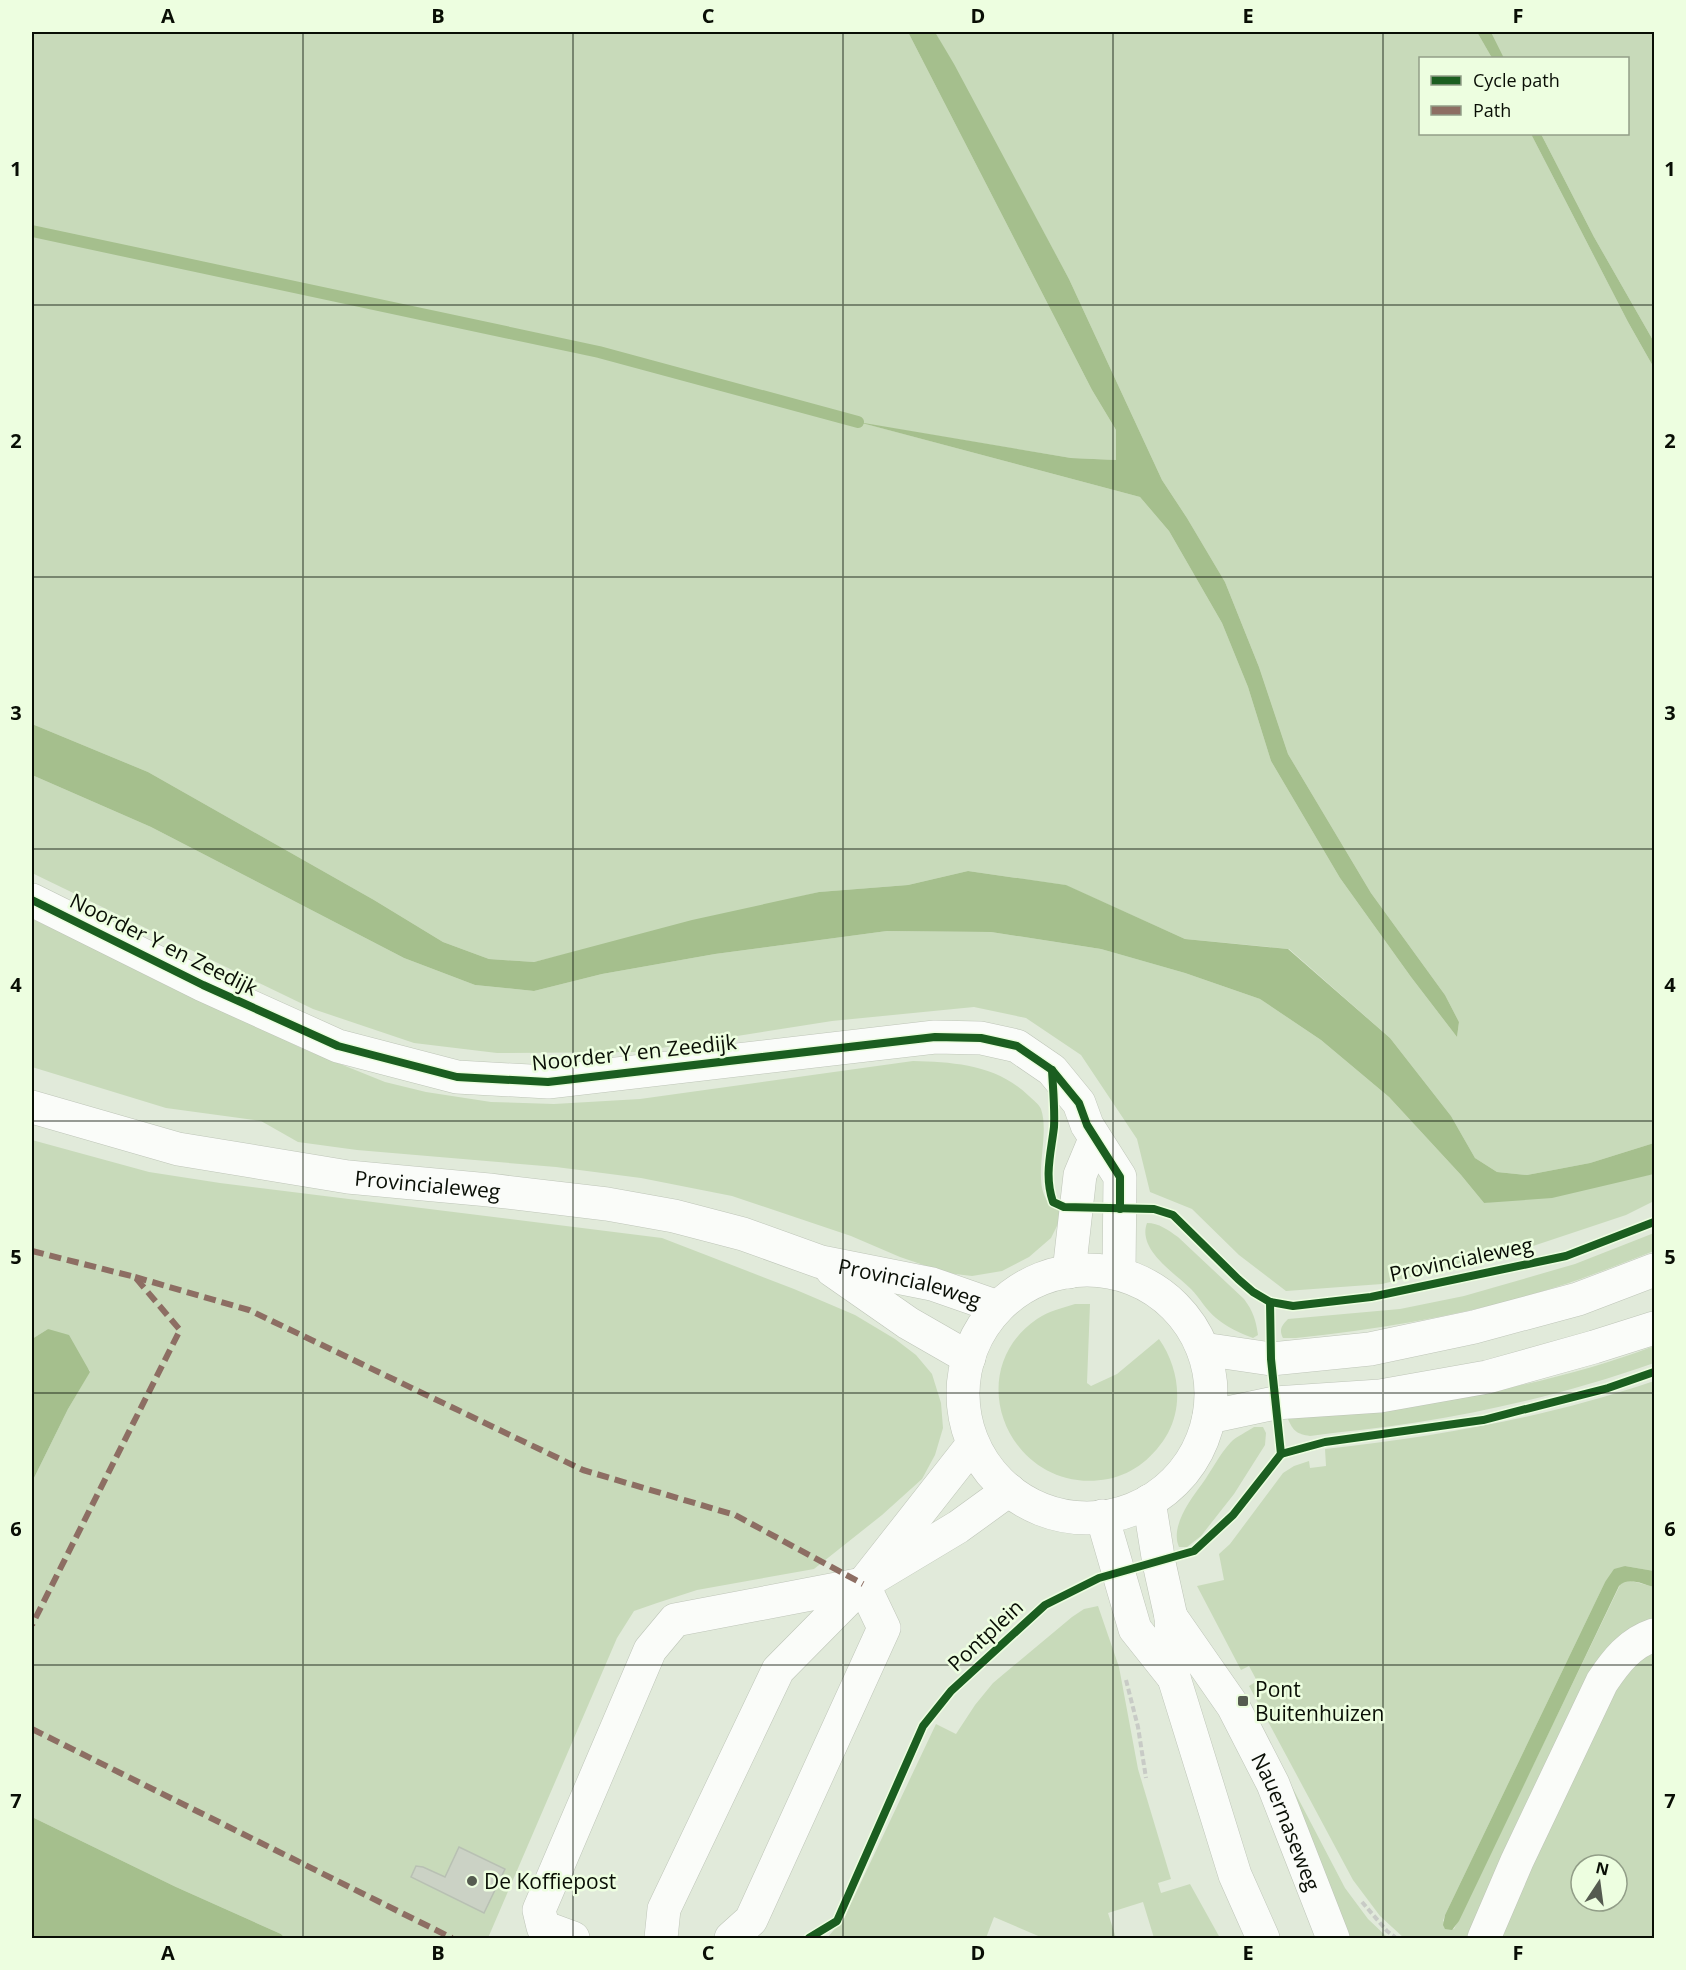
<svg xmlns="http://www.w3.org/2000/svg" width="1686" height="1970" viewBox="0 0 1686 1970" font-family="'Open Sans',sans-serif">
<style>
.green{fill:#c8daba;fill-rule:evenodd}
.water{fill:#a5bf8d}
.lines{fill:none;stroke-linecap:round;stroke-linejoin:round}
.stream{stroke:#a5bf8d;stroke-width:12}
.building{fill:#cbd2c5;stroke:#b8c0b3;stroke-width:1.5}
.minor-casing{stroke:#bec5b8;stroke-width:34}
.major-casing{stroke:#bec5b8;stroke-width:34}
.path{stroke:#c8cbc6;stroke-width:4;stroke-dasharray:6 3;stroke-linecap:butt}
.minor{stroke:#fafcf9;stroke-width:33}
.major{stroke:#fafcf9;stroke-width:33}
.quiet{stroke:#8d6e63;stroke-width:6;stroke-dasharray:12 6;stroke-linecap:butt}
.cycleway-casing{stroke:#edfee0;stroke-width:11}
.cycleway{stroke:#1b5e20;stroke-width:8}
.grid{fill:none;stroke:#090e05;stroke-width:1.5;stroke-opacity:0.55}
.poi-dot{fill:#555b50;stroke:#edfee0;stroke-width:2}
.labels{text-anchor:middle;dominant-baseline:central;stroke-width:5;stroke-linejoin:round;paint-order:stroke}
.street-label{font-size:21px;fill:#090e05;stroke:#edfee0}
.poi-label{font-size:21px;fill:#090e05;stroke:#edfee0;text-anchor:start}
.neatline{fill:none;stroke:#090e05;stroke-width:2}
.grid-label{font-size:20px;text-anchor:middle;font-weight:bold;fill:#090e05}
</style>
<rect width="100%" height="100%" fill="#e1eada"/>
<!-- green -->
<g class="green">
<polygon points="32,32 908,32 1092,390 1116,430 1116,460 1071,458 866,424 1140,497 1169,531 1222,623 1248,687 1271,761 1340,878 1411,977 1457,1037 1459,1022 1445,995 1371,893 1288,754 1259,667 1225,582 1187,518 1162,480 1069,279 935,32 1477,32 1492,58 1420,58 1420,134 1531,134 1628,322 1654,368 1654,1143 1590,1163 1527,1175 1497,1172 1475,1158 1451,1116 1390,1038 1289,949 1185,939 1065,885 968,871 908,885 819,892 534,962 489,959 443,942 374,900 148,772 32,724"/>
<polygon points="1491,32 1654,32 1654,342 1594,237 1541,134 1628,134 1628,58 1504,58"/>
<polygon points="32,775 151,827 404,958 475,985 534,991 602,974 715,954 887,931 991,932 1101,949 1185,973 1260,999 1321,1040 1389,1097 1461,1175 1484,1203 1654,1174 1654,1201 1626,1215 1533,1246 1382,1284 1286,1291 1239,1255 1192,1209 1150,1192 1137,1139 1081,1055 1026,1018 974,1007 832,1021 636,1052 497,1053 414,1043 313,1009 32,873"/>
<path d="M32,919L185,990L303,1049L385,1082L426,1092L491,1102L554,1104L640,1099L913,1061C955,1062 997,1065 1029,1096C1033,1100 1039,1104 1041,1109C1052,1141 1024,1195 1060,1211L1059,1222L1051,1238L1029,1257L1002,1271L972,1276L947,1273L900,1257L851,1236L732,1196L641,1178L556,1167L357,1150L298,1142L261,1121L166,1108L32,1067Z"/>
<polygon points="32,1140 149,1172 220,1183 662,1238 794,1289 855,1315 895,1339 916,1355 932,1374 941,1403 943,1428 935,1455 922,1479 882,1515 814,1569 697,1590 657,1603 634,1611 617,1638 488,1938 285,1938 281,1934 176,1887 32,1817 32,1482 68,1409 90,1371 48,1329 32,1339"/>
<path d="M1147,1223C1159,1223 1168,1230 1178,1237L1244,1299C1253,1311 1256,1320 1258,1335L1253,1338C1239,1333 1227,1327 1216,1318C1206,1310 1200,1298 1191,1289C1175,1273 1137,1250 1147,1223Z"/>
<path d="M1654,1233V1251C1622,1263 1589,1277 1556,1287C1471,1314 1384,1329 1296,1338H1283C1279,1330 1281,1326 1288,1319L1400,1309L1464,1296L1575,1264Z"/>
<path d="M1075,1304H1090L1087,1383L1091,1386L1117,1374L1159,1339C1178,1366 1184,1403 1168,1433C1155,1456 1134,1474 1108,1479C1012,1497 957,1374 1037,1319C1049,1311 1062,1308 1075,1304Z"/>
<path d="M1654,1346V1363C1578,1390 1499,1409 1419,1422C1383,1428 1346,1431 1310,1436C1297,1434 1293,1431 1288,1419C1413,1406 1536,1391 1654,1346Z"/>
<path d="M1654,1381V1571L1625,1566L1605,1582L1445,1915L1443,1921L1454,1929L1621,1583L1628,1580L1654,1587V1622L1475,1938H1404L1380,1916L1353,1880L1249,1686L1257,1681L1249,1666L1241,1670L1197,1586L1224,1580L1219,1554L1230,1544L1283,1473L1294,1466L1309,1461L1310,1468L1326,1466L1325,1449C1440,1436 1545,1418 1654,1381Z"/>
<path d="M1254,1427H1263L1266,1433L1265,1445L1234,1494L1201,1536L1187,1547H1179C1170,1527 1190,1500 1202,1484C1212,1470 1219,1455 1231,1442C1237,1436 1247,1432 1254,1427Z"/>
<polygon points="1098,1606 1119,1667 1138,1769 1171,1879 1158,1883 1161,1893 1190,1884 1220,1938 1154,1938 1143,1902 1108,1913 1116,1938 1043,1938 994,1917 986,1938 827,1938 844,1918 936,1724 956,1734 975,1705 993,1683 1072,1617 1084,1609"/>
<path d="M1654,1652V1938H1494L1610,1690L1636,1663ZM1581,1865H1617V1901H1581Z"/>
<polygon points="1289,1781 1345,1888 1368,1919 1388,1938 1344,1938"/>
</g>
<!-- water -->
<g class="water">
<polygon points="908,32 935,32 954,64 1069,279 1162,480 1187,518 1225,582 1259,667 1288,754 1371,893 1445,995 1459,1022 1457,1037 1411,977 1340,878 1271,761 1248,687 1222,623 1169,531 1140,497 858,422 1071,458 1116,460 1116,430 1092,390"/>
<polygon points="1477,32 1491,32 1504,58 1492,58"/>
<polygon points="1531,134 1541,134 1594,237 1654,342 1654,368 1628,322"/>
<polygon points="32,724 148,772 374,900 443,942 489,959 534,962 692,920 819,892 908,885 968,871 1066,885 1185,939 1288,949 1390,1038 1451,1116 1475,1158 1497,1172 1527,1175 1590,1163 1654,1143 1654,1174 1552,1198 1484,1203 1461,1175 1389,1097 1321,1040 1260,999 1185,973 1101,949 991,932 887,931 715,954 602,974 534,991 475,985 404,958 151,827 32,775"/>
<polygon points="48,1329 69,1335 90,1372 68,1409 32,1482 32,1339"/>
<path d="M1625,1566L1654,1571V1587C1643,1584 1628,1576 1619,1586L1459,1921L1452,1930L1445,1929L1443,1925L1445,1915L1605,1582L1614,1569Z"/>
<polygon points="32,1817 176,1887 281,1934 285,1938 32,1938"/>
</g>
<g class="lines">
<!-- stream -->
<polyline class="stream" points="32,231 599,352 858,422"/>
</g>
<!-- building -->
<polygon class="building" points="459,1847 505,1869 484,1913 411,1877 416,1866 423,1867 445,1877"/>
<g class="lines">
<!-- minor casing -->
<g class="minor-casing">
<g id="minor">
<polyline points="32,900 203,985 338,1046 457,1077 548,1082 935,1037 981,1038 1017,1046 1052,1070 1079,1103 1087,1125 1120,1177 1119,1273"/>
<polyline points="1069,1272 1080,1175 1095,1139"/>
<path id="s1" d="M1171,1617L1233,1706L1273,1784L1333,1938"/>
<polyline points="573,1938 543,1927 539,1910 650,1650 675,1620 863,1584 958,1527 1009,1490"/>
<polyline points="661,1938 664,1909 778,1670 863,1584 973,1444"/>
<polyline points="731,1938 751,1920 884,1628 863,1584"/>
<path d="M1484,1938L1517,1861L1602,1682C1616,1661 1630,1643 1654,1635"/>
</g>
</g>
<!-- major casing -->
<g class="major-casing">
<g id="major">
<path id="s2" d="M32,1107L178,1149L348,1177L489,1190L607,1204L674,1216L743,1234L821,1262L932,1284L998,1307"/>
<polyline points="832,1270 908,1323 969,1358"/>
<circle cx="1087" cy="1394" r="124"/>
<polyline points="1203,1349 1271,1359 1370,1349 1474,1327 1578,1299 1654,1270"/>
<polyline points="1209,1417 1275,1403 1380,1396 1487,1377 1594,1347 1654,1328"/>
<polyline points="1149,1501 1159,1563 1171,1617 1174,1678 1235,1875 1263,1938"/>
<polyline points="1102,1516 1135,1629 1174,1678"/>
</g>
</g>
<!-- path -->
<g class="path">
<polyline points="1126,1680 1138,1727 1146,1778"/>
<polyline points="1362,1902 1387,1931 1396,1938"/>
</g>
<!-- minor -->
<use href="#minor" class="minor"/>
<!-- major -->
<use href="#major" class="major"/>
<!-- quiet -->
<g class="quiet">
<polyline points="32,1251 135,1277 180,1330 32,1625"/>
<polyline points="135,1277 249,1310 583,1470 735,1515 863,1584"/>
<polyline points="32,1729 452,1938"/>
</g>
<!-- cycleway casing -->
<g class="cycleway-casing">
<g id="cycleway">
<polyline points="32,900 203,985 338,1046 457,1077 548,1082 935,1037 981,1038 1017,1046 1052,1070 1079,1103 1087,1125 1120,1177 1120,1209"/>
<path d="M1052,1070C1053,1089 1055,1109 1054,1127C1051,1153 1044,1176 1053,1202L1064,1207L1154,1209L1173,1215L1238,1279L1253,1292L1270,1302L1293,1306L1371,1297L1566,1256L1654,1222"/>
<polyline points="1270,1302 1271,1359 1281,1454"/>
<polyline points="1281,1454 1325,1442 1483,1420 1608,1388 1654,1372"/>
<polyline points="809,1938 837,1921 923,1726 951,1691 1045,1605 1099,1578 1194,1551 1233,1515 1281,1454"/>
</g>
</g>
<!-- cycleway -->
<use href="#cycleway" class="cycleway"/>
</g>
<!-- grid -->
<path class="grid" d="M303,32V1938M573,32V1938M843,32V1938M1113,32V1938M1383,32V1938M32,305H1654M32,577H1654M32,849H1654M32,1121H1654M32,1393H1654M32,1665H1654"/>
<!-- markers -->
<g class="poi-dot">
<rect x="1237" y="1695" width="12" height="12" rx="3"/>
<circle cx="472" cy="1881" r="6"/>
</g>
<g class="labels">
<!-- street labels -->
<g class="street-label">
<text transform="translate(164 944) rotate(26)">Noorder Y en Zeedijk</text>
<text transform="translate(634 1052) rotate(-6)">Noorder Y en Zeedijk</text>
<text stroke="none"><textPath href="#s2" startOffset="404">Provincialeweg</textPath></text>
<text transform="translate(1461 1259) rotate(-12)">Provincialeweg</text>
<text stroke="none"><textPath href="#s2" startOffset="898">Provincialeweg</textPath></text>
<text transform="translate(985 1635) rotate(-43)">Pontplein</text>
<text stroke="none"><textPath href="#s1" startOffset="236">Nauernaseweg</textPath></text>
</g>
<!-- poi labels -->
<g class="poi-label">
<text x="1255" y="1689">Pont<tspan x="1255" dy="24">Buitenhuizen</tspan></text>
<text x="484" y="1881">De Koffiepost</text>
</g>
</g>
<!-- border -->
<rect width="1686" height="1970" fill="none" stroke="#edfee0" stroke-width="66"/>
<!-- legend -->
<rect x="1419" y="57" width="210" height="78" fill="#edfee0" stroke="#929e88" stroke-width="1.5"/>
<rect x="1431" y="76" width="30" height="9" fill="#1b5e20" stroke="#929e88" stroke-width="1.5"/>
<text x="1473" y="87" font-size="18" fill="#090e05">Cycle path</text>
<rect x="1431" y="106" width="30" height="9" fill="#8d6e63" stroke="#929e88" stroke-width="1.5"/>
<text x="1473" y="117" font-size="18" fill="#090e05">Path</text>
<!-- north arrow -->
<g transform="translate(1599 1883) rotate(13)"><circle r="28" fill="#edfee0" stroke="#929e88" stroke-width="1.5"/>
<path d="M0-4.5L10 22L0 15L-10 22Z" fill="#555b50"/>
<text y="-9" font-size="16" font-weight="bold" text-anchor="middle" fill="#090e05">N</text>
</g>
<rect x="33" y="33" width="1620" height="1904" class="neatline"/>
<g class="grid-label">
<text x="168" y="23">A</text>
<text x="438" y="23">B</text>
<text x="708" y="23">C</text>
<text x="978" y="23">D</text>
<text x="1248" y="23">E</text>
<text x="1518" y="23">F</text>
<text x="16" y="176">1</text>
<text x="1670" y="176">1</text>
<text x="16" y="448">2</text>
<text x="1670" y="448">2</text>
<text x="16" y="720">3</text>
<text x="1670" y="720">3</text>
<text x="16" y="992">4</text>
<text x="1670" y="992">4</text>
<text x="16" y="1264">5</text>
<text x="1670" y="1264">5</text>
<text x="16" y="1536">6</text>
<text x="1670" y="1536">6</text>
<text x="16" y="1808">7</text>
<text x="1670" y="1808">7</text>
<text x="168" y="1960">A</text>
<text x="438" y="1960">B</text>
<text x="708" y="1960">C</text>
<text x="978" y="1960">D</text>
<text x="1248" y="1960">E</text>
<text x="1518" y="1960">F</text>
</g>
</svg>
